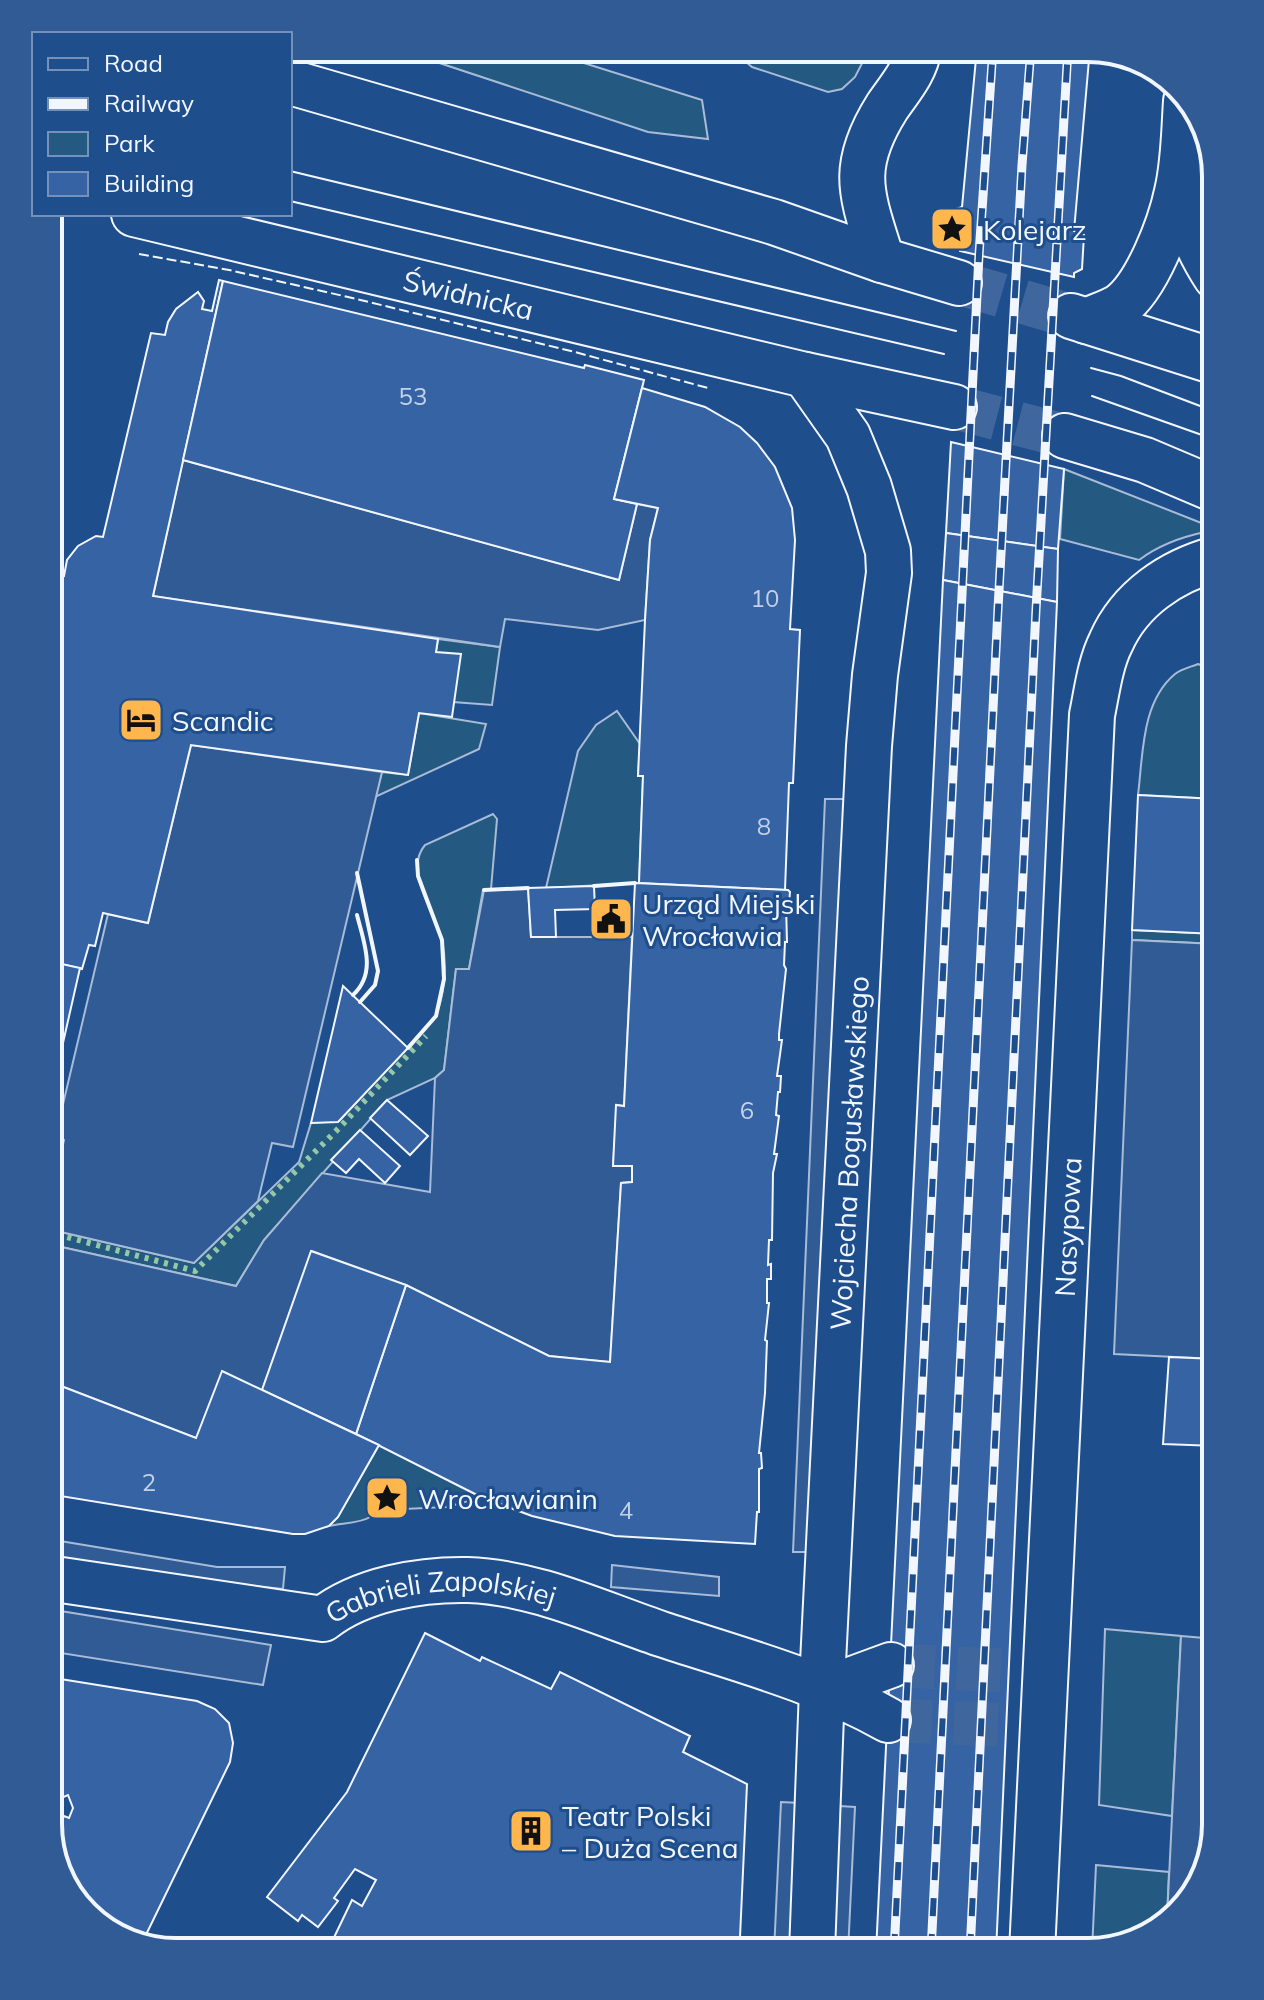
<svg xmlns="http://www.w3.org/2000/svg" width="1264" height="2000" viewBox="0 0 1264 2000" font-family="Mulish,sans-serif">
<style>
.green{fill:#245a82;stroke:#a8bbd7;stroke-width:2}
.parking{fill:#305b95;stroke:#a8bbd7;stroke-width:2}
.building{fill:#3563a3;stroke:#f2f6ff;stroke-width:2}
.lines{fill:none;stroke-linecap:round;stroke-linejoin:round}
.street-tunnel{stroke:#3f679d;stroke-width:44;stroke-dasharray:44 22;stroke-linecap:butt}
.secondary-tunnel{stroke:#3f679d;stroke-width:44;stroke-dasharray:44 22;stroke-linecap:butt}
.street-casing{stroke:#f2f6ff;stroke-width:48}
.secondary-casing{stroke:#f2f6ff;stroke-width:48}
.street{stroke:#1f4e8c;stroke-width:44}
.secondary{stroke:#1f4e8c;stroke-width:44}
.tram{stroke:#f2f6ff;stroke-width:2}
.rail-casing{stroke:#f2f6ff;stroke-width:9}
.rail{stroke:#1f4e8c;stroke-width:6;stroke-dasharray:18;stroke-linecap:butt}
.hedge{stroke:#97c8a6;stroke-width:6;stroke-dasharray:4 6;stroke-linecap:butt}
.fence{stroke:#f2f6ff;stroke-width:2;stroke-dasharray:10 4;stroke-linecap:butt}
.wall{stroke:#f2f6ff;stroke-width:4}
.labels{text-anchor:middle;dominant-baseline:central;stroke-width:6;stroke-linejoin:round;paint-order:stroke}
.number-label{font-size:24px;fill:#c3d1e8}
.poi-label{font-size:28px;fill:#f2f6ff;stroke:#1f4e8c;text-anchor:start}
.street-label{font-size:28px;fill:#f2f6ff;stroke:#1f4e8c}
.rim{fill:none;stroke:#f2f6ff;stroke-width:4}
</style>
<rect width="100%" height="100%" fill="#1f4e8c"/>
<!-- green -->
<g class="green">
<polygon points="394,48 536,48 702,100 708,139 648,132"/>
<polygon points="736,48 870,48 855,77 842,89 828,92 752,67 739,56"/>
<path d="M1064,469L1204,524L1205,532C1181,537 1159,545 1139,560L1060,539Z"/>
<polygon points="438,639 500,647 492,705 453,702 436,652"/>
<path d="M1198,664L1216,671V799L1138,795C1143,756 1141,702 1175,674C1181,669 1191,667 1198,664Z"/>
<polygon points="617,711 640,744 638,776 643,776 639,883 546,888 578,751 596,725"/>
<polygon points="419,713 486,724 479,749 375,797 382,772 408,775"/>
<path d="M493,814L497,819L491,889L483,890L469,969H456L444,1070L435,1078L387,1100L264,1240L236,1286L48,1244V1229L194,1263L299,1162L311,1123L339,1121L436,1016C445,992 447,965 442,940C435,912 403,871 425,845Z"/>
<polygon points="1132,930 1216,934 1216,944 1132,940"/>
<path d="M379,1445L481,1497H483L447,1507L404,1509L396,1502L393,1488L379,1491C385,1525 353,1521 329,1526L338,1517Z"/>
<polygon points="1105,1629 1181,1636 1172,1816 1099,1805"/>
<polygon points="1096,1865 1169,1872 1167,1918 1145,1939 1092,1951"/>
</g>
<!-- parking -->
<g class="parking">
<polygon points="183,460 619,580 637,504 658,508 650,540 645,620 598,630 505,619 500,647 153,596"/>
<polygon points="191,745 382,772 293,1147 272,1143 258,1201 194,1263 48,1229 48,1209 64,1140 55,1138 108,914 148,923"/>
<polygon points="825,799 847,799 814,1552 793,1552"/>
<polygon points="528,888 531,937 632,937 624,1106 617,1105 613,1165 632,1166 632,1182 621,1183 610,1362 549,1356 406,1285 312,1251 262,1390 196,1438 48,1381 48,1244 236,1286 264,1240 322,1173 430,1192 435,1078 444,1070 456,969 469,969 484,890"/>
<polygon points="1132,940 1216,944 1216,1359 1114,1354"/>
<polygon points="48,1539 217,1567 285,1567 283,1589 142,1575 48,1560"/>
<polygon points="612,1565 719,1577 719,1596 611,1587"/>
<polygon points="48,1609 271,1645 263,1685 48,1651"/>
<polygon points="1181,1636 1216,1639 1216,1824 1199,1888 1167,1918"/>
<polygon points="781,1802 800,1803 792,1952 774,1952"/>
<polygon points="839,1806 855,1807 848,1952 831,1952"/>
</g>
<!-- building -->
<g class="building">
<polygon points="977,48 1090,48 1074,231 1084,235 1082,269 1074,273 1074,277 960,251 960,248 951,243 953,210 962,207"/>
<polygon points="219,280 223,281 153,596 438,639 436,652 461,654 452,717 419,713 408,775 191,745 148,923 103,913 95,946 89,945 82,969 48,961 48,573 64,576 67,560 78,546 96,536 103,537 151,333 165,335 168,322 176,309 198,292 204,301 202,309 212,311"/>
<polygon points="223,281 584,368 585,365 644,380 614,499 637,504 619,580 183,460"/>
<polygon points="642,388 705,407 740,427 757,443 775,467 792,508 795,540 790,629 800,630 793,783 789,783 785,890 639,883 643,776 638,776 645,620 650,540 658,508 614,499"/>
<polygon points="951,442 1064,469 1058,549 946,533"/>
<polygon points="946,533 1058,549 1057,602 943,580"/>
<polygon points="943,580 1057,602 996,1952 876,1952"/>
<polygon points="1138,795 1216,799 1216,934 1132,930"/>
<polygon points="635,883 788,890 790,892 789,904 786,904 787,942 785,942 784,965 786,969 779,1034 779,1040 782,1040 777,1076 781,1076 780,1092 778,1092 776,1115 779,1116 774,1154 777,1154 773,1173 772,1240 769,1240 768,1265 771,1264 771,1279 767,1279 767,1303 769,1303 765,1340 767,1341 765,1393 759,1453 761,1453 762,1468 759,1469 759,1512 757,1512 755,1544 615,1536 532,1516 481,1497 356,1434 406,1285 549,1356 610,1362 621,1183 632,1182 632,1166 613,1166 616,1105 624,1106"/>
<polygon points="594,886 595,909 555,910 556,937 531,937 528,888"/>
<polygon points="48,961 80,968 48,1109"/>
<polygon points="343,986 408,1048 338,1122 311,1123"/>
<polygon points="387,1100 428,1136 410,1155 370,1118"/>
<polygon points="360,1130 400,1166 385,1183 359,1159 346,1173 331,1160"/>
<polygon points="311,1251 406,1285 356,1434 262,1390"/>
<polygon points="1169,1357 1216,1359 1216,1446 1163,1444"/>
<polygon points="222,1371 379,1445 338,1517 329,1526 305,1534 293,1534 48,1494 48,1381 196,1438"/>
<polygon points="425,1633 480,1661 482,1657 551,1689 560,1672 690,1736 683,1752 747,1784 740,1937 754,1940 752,1952 327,1952 352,1900 362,1906 376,1880 355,1869 334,1898 338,1901 318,1927 302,1915 298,1921 267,1897 347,1792"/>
<polygon points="48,1677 197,1701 215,1709 229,1723 233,1743 230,1762 142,1943 105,1931 61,1881 52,1841 64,1816 69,1818 73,1808 68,1795 59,1799 48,1797"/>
</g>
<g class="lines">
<!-- street-tunnel -->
<g class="street-tunnel">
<polyline points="891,1665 1009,1671"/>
<polyline points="888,1720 1006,1725"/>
</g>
<!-- secondary-tunnel -->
<g class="secondary-tunnel">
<polyline points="959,283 1071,316"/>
<polyline points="954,407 1065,436"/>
</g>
<!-- street casing -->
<g class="street-casing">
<g id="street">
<path d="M1178,192C1187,222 1198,250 1216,277"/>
<path d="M882,260C862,195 848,169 887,107C900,88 915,72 919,48"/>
<path d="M1086,321C1097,316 1110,312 1120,306C1147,286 1170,225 1177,192C1184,163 1184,131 1186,101"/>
<polyline points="805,375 848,436 869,487 888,551 889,573 875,675 869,746 823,1663 812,1952"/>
<path id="s1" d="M48,1578L323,1619C361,1589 421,1579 468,1580C534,1582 599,1613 661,1634C737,1659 818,1680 888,1720"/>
<polyline points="823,1690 891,1665"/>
<path id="s2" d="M1032,1952L1092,715C1097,691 1100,664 1111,642C1130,599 1171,571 1216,559"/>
</g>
</g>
<!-- secondary casing -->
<g class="secondary-casing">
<g id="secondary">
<polyline points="290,82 774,222 882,260 959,283"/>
<path id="s3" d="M134,214L801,374L954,407"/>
<polyline points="1071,316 1216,362"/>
<polyline points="1065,436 1145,460 1216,490"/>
</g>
</g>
<!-- street -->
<use href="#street" class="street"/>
<!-- secondary -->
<use href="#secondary" class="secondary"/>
<!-- tram -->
<g class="tram">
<polyline points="290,171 956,331"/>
<polyline points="290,201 944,354"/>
<polyline points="1091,368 1121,376 1216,412"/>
<polyline points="1092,396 1216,440"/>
</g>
<!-- rail casing -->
<g class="rail-casing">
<g id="rail">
<polyline points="894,1952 979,255 993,48"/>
<polyline points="931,1952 998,609 1022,165 1031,48"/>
<polyline points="970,1952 1036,610 1068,48"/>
</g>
</g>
<!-- rail -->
<use href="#rail" class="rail"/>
<!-- hedge -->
<polyline class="hedge" points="48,1232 195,1271 339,1128 426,1036"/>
<!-- fence -->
<polyline class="fence" points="139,254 229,270 348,297 571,351 708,388"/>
<!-- wall -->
<g class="wall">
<polyline points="357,873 378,971 375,985 360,1002"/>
<polyline points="594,886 635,883"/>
<polyline points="484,890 528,888"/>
<path d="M353,995C377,973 364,943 357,915"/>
<polyline points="408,1048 436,1016 444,979 442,940 418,876 417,860"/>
</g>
</g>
<!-- icons -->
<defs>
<g id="sight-square" transform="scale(2.3)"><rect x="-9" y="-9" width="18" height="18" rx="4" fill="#ffb74d" stroke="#1f4e8c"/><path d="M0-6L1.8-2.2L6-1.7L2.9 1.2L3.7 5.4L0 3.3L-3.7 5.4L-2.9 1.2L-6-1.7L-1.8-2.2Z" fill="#111"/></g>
<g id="hotel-square" transform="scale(2.3)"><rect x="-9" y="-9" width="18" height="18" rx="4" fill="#ffb74d" stroke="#1f4e8c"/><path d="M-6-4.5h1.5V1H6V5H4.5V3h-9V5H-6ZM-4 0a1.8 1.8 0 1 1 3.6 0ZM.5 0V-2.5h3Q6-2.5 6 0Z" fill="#111"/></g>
<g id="civic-square" transform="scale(2.3)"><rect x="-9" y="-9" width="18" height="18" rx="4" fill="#ffb74d" stroke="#1f4e8c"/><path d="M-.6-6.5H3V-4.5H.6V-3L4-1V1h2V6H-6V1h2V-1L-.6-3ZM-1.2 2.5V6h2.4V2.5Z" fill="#111"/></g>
<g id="building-square" transform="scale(2.3)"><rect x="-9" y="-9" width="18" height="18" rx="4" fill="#ffb74d" stroke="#1f4e8c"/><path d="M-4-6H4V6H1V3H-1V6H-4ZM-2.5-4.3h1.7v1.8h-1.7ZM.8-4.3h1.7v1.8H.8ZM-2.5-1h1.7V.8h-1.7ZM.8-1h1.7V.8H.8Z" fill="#111"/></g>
</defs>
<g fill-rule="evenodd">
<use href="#sight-square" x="952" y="229"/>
<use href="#hotel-square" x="141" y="720"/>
<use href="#civic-square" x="611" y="919"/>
<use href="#sight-square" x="387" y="1498"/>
<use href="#building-square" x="531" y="1831"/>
</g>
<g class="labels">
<!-- number labels -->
<g class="number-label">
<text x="413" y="396">53</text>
<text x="765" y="598">10</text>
<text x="764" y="826">8</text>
<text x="747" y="1110">6</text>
<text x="149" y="1482">2</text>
<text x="626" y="1510">4</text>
</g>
<!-- poi labels -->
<g class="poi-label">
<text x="983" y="229">Kolejarz</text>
<text x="172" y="720">Scandic</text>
<text x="642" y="903">Urząd Miejski<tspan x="642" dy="32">Wrocławia</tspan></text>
<text x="418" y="1498">Wrocławianin</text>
<text x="562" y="1815">Teatr Polski<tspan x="562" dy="32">– Duża Scena</tspan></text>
</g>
<!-- street labels -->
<g class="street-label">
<text stroke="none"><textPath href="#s3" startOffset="344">Świdnicka</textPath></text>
<text transform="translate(849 1153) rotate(-87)">Wojciecha Bogusławskiego</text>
<text stroke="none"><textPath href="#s2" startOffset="726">Nasypowa</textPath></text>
<text stroke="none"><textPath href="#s1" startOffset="402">Gabrieli Zapolskiej</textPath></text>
</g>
</g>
<!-- crop -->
<path d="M0 0H1264V2000H0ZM176 62H1088A114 114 0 0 1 1202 176V1824A114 114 0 0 1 1088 1938H176A114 114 0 0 1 62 1824V176A114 114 0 0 1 176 62Z" fill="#305b95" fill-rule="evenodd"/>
<path class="rim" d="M176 62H1088A114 114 0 0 1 1202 176V1824A114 114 0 0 1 1088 1938H176A114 114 0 0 1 62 1824V176A114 114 0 0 1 176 62Z"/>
<!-- legend -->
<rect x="32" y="32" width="260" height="184" fill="#1f4e8c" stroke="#7391ba" stroke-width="2"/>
<rect x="48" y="58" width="40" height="12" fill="#1f4e8c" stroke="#7391ba" stroke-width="2"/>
<text x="104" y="72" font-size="24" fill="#f2f6ff">Road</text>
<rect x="48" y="98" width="40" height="12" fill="#f2f6ff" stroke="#7391ba" stroke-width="2"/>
<text x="104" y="112" font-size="24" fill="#f2f6ff">Railway</text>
<rect x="48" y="132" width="40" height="24" fill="#245a82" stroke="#7391ba" stroke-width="2"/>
<text x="104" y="152" font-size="24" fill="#f2f6ff">Park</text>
<rect x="48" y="172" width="40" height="24" fill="#3563a3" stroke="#7391ba" stroke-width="2"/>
<text x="104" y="192" font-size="24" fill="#f2f6ff">Building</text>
</svg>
